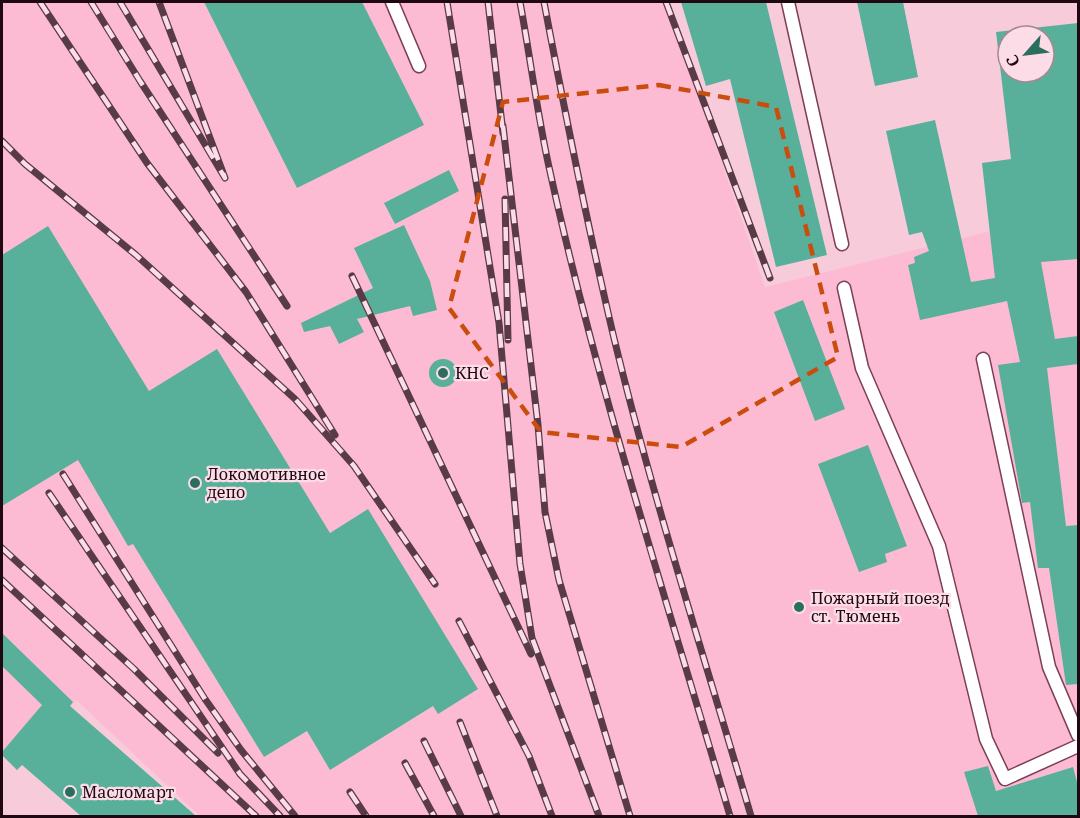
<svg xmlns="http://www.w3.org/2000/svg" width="1080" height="818" viewBox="0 0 1080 818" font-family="'Noto Serif',serif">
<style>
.built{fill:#fdbbd3}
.building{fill:#58b09b;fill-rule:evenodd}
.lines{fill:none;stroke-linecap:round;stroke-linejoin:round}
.lane-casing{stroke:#7d3e58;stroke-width:15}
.lane{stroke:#fff;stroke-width:12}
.rail-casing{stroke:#593b47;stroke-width:7}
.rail{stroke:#fcdde7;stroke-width:4.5;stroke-dasharray:14;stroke-linecap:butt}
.marked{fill:none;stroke:#ca4d0d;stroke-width:4.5;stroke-dasharray:12 8;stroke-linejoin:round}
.poi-dot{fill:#2b6e5e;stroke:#fcdde7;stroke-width:2}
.labels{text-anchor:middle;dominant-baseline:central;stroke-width:4.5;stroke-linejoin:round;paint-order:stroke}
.poi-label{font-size:16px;fill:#200812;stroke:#fcdde7;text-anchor:start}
</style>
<rect width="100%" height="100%" fill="#f8cbdb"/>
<!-- built -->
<polygon class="built" points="2,2 666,2 765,287 991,231 982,163 1078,152 1078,816 200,816 76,700 17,770 2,755"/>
<!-- building -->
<g class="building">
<polygon points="204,2 362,2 424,125 297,188"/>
<polygon points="681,2 766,2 827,255 776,267 730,79 706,86"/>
<polygon points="857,2 903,2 918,77 875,86"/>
<path d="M1078,23V259L1041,262L1055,339L1078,336V364L1047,368L1066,526L1078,525V684L1066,685L1049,568H1038L1030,502L1022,503L998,365L1020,362L1007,301L920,320L908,265L915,263L914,257L929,251L922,232L909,235L886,131L935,120L971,282L995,278L982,163L1011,159L996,32ZM1008,36H1044V72H1008Z"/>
<polygon points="449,170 459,191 395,224 384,203"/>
<polygon points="404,225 430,281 437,310 413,316 410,306 357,319 364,332 339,344 330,326 304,332 301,323 373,288 354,248"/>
<polygon points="48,226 149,391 217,349 330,533 368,509 478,689 438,714 433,706 330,770 307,731 264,757 133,544 128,546 78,460 2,506 2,255"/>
<polygon points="803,300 845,409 815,421 774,312"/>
<circle cx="443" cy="373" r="14"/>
<polygon points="868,445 907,546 885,554 887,562 859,572 818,464"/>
<polygon points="2,633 73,702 70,706 196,816 81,816 22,765 17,770 2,755 2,752 42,705 2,666"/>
<polygon points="988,766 996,791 1073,767 1078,786 1078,816 978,816 964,772"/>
</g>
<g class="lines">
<!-- lane casing -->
<g class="lane-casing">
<g id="lane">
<polyline points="392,2 419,66"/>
<polyline points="788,2 842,244"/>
<polyline points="844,288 862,368 939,546 986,739 1005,779 1078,746"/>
<polyline points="983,359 1049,667 1078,735"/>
</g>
</g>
<!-- lane -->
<use href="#lane" class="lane"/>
<!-- rail casing -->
<g class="rail-casing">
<g id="rail">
<polyline points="40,2 147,163 246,292 335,435"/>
<polyline points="91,2 140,81 287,306"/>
<polyline points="120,2 225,178 159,2"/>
<polyline points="447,2 499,323 520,564 532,638 599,816"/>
<polyline points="488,2 503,133"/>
<path d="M520,2C530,56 537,112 549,167C597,387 667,601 730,816"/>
<path d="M544,2C565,113 587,223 613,334C652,496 704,656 751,816"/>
<polyline points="666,2 770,278"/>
<polyline points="503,126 538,425 545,512 559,580 630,816"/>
<polyline points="2,141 25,164 136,255 295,399 354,466 435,584"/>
<polyline points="505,199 508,340"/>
<polyline points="352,276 531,654"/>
<polyline points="63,474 205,699 241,750 295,816"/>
<polyline points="49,493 240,774 280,816"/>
<polyline points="2,548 134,669 218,753"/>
<polyline points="2,580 256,816"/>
<polyline points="459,621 529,756 552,816"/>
<polyline points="460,722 497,816"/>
<polyline points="424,741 461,816"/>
<polyline points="405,763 434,816"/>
<polyline points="350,792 366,816"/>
</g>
</g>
<!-- rail -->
<use href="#rail" class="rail"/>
</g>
<!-- marked area -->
<path class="marked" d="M659,85L776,107L838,357L681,447L541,432L449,308L503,102Z"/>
<!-- markers -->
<g class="poi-dot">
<circle cx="443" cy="373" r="6"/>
<circle cx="195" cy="483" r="6"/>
<circle cx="799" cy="607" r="6"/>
<circle cx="70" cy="792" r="6"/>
</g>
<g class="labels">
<!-- poi labels -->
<g class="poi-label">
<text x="455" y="373">КНС</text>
<text x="207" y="474">Локомотивное<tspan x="207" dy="18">депо</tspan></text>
<text x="811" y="598">Пожарный поезд<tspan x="811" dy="18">ст. Тюмень</tspan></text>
<text x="82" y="792">Масломарт</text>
</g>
</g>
<!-- border -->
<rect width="1080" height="818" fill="none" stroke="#200812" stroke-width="6"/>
<!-- north arrow -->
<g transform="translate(1026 54) rotate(242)"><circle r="28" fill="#fcdde7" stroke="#a48892" stroke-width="1.5"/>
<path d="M0-4.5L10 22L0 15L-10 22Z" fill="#2b6e5e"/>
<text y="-9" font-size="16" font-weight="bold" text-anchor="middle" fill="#200812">С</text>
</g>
</svg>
